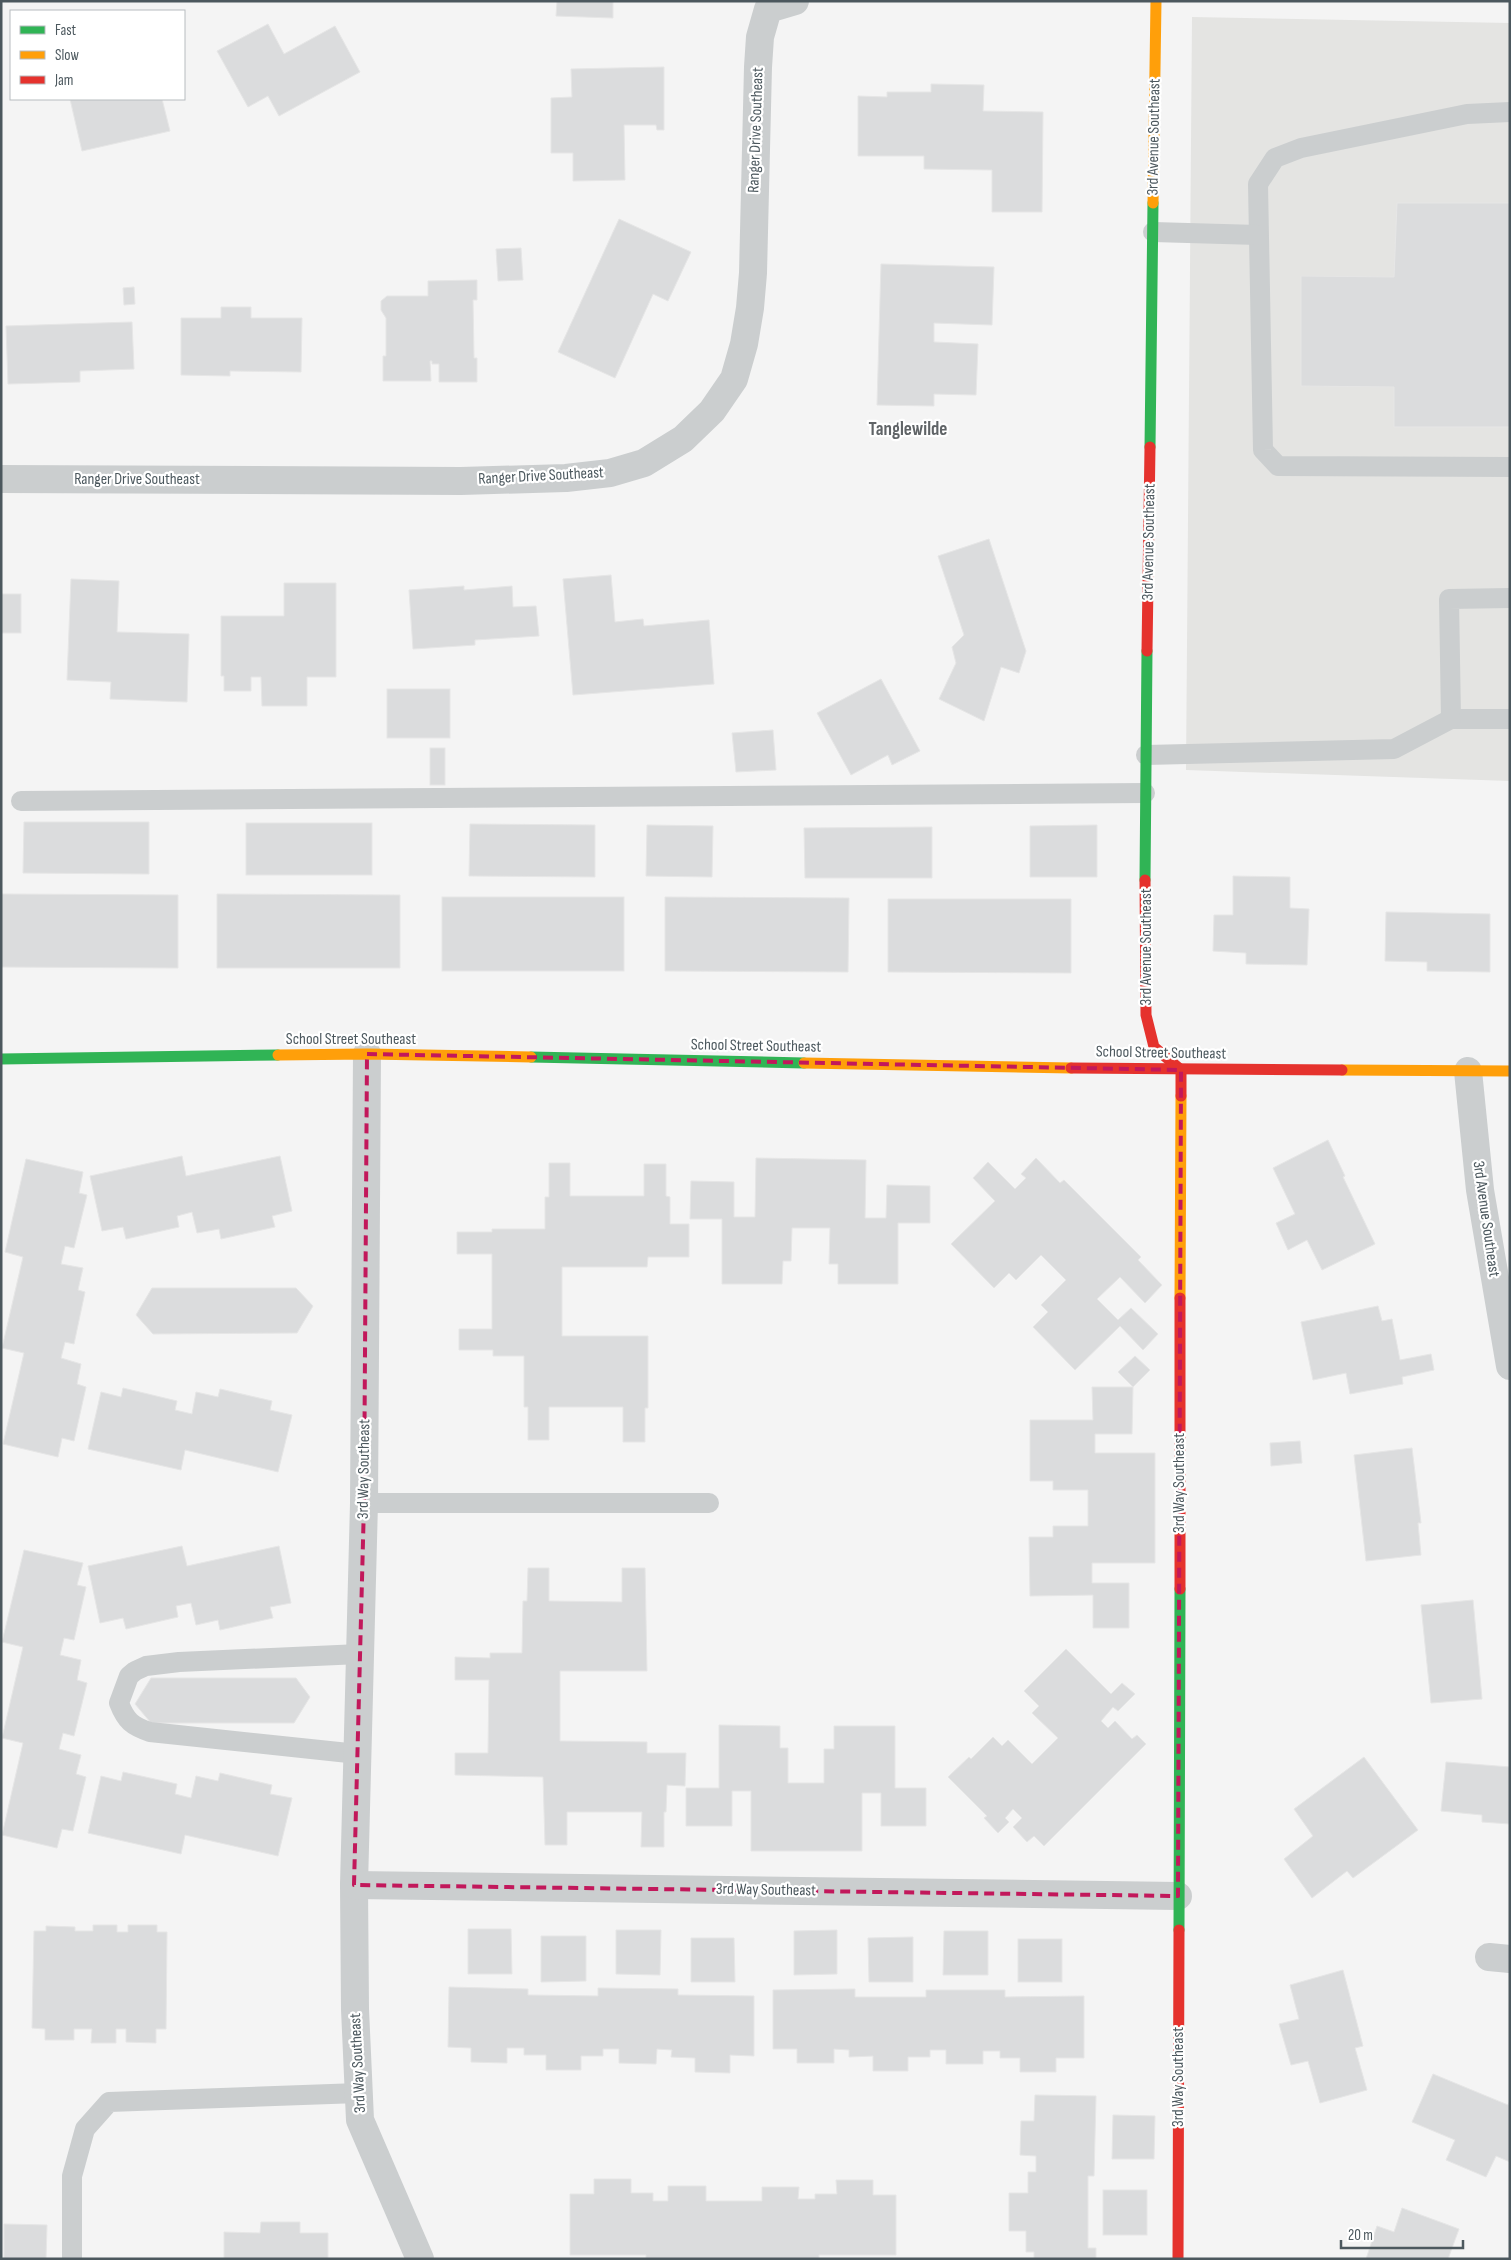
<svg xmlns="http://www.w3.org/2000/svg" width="1511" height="2260" viewBox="0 0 1511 2260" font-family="'Sofia Sans Condensed',sans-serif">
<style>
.commercial{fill:#e4e4e2}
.building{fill:#dbdcdd;stroke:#e6e6e6}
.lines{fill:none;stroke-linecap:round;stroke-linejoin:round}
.lane{stroke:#cbcecf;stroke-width:20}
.street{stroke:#cbcecf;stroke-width:28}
.fast{stroke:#30b455;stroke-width:11}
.slow{stroke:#ff9f0a;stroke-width:11}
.jam{stroke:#e5322d;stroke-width:11}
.marked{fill:none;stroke:#c2185b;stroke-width:4;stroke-dasharray:10 6;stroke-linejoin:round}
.labels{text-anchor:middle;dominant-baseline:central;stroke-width:4.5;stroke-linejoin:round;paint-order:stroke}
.street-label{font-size:16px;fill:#4c585e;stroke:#fff}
.quarter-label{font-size:19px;font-weight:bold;fill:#606467;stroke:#fff}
</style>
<rect width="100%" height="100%" fill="#f4f4f4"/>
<!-- commercial -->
<polygon class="commercial" points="1192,17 1510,23 1510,781 1186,770"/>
<!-- building -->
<g class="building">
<polygon points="557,1 613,1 613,18 556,16"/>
<polygon points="268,24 284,54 335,26 360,72 279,116 268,96 248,107 217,51"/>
<polygon points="664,67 664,130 657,130 656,125 624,125 625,180 573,181 573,153 551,153 551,98 572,97 571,69"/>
<polygon points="931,84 984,85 983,111 1043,112 1042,212 992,212 992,170 924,169 924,156 858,156 858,96 887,97 887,92 931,92"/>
<polygon points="70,99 162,99 170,131 82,151"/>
<polygon points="1397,203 1510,203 1510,427 1394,427 1394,387 1301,386 1301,276 1394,277"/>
<polygon points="619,219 691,252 668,301 653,294 615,378 558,352"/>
<polygon points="521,248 523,280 498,281 496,249"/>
<polygon points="881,264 994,267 992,325 934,323 934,342 978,344 976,395 934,394 934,406 877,405"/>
<polygon points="477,280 477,300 473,300 474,358 477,358 477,382 439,382 439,364 432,364 432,361 430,361 431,381 383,381 383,356 386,356 386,318 381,310 381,301 387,296 428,296 428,281"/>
<polygon points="134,287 135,304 124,305 123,288"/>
<polygon points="221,307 251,307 251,318 302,318 301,372 230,371 230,376 181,375 181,318 221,318"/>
<polygon points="132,322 134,369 80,371 80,382 8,384 6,326"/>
<polygon points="989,539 1026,651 1019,673 1001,667 984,721 939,699 956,663 952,647 964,635 938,556"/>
<polygon points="611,575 615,622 643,619 644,626 709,620 714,684 573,695 563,579"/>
<polygon points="71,579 119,581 117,632 189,634 187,702 110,699 111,682 67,680"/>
<polygon points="284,583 336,583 336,677 307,677 307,706 262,706 261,677 251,677 251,691 224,691 224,676 221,676 221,616 284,616"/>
<polygon points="464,586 464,590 512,586 513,607 536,606 539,636 475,640 475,645 413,649 409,590"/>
<rect x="1" y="594" width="20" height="39"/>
<polygon points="881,679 920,751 892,765 888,755 851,775 817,713"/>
<rect x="387" y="689" width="63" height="49"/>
<polygon points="773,730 776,770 736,772 732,733"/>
<rect x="430" y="748" width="15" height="37"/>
<polygon points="24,822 149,822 149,874 23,873"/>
<rect x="246" y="823" width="126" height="52"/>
<polygon points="470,824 595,825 595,877 469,876"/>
<polygon points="647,825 713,826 712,877 646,876"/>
<polygon points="1097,825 1097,877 1030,877 1030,826"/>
<polygon points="932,827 932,878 805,878 804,828"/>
<polygon points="1233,876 1290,877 1290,908 1309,909 1307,965 1246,964 1246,953 1213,951 1214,915 1233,915"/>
<polygon points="1,894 178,895 178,968 1,967"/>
<polygon points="217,894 400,895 400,968 217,968"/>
<rect x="442" y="897" width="182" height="74"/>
<polygon points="665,897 849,898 848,972 665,971"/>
<polygon points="888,899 1071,899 1071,973 888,972"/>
<polygon points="1386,912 1490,914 1490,972 1427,971 1427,962 1385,961"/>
<polygon points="1328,1140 1345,1176 1343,1177 1375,1244 1322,1270 1307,1240 1288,1250 1276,1223 1295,1214 1273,1168"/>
<polygon points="182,1156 186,1176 280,1156 292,1211 272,1216 275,1227 221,1239 219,1229 197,1233 192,1212 177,1216 179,1227 126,1239 123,1227 102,1231 90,1176"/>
<polygon points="756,1158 866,1160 865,1218 886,1218 887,1185 930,1186 930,1223 898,1223 898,1284 838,1284 838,1264 829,1264 830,1228 792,1228 791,1261 783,1261 782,1284 722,1284 722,1219 690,1219 691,1181 734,1182 734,1217 755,1217"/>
<polygon points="1036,1158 1060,1183 1064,1180 1141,1257 1138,1260 1162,1285 1145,1303 1120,1277 1097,1299 1118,1320 1131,1308 1158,1334 1143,1350 1120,1326 1075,1370 1033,1327 1048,1312 1041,1305 1066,1280 1041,1255 1016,1280 1009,1273 994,1288 951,1244 995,1201 973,1178 988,1162 1015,1189 1026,1178 1021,1174"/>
<polygon points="26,1159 83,1172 79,1193 87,1195 74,1248 65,1246 61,1264 83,1268 78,1290 85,1292 74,1344 65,1342 61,1358 81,1364 77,1384 86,1387 74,1441 62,1438 58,1457 3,1444 24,1353 2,1348 23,1257 5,1252"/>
<polygon points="549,1163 570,1163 570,1196 644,1196 644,1164 666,1164 666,1196 670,1197 670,1224 689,1224 689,1257 648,1257 647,1267 562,1267 562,1336 648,1336 648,1408 645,1408 645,1442 623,1442 623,1407 549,1407 549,1440 528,1440 528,1407 524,1407 524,1356 493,1356 493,1350 459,1350 459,1329 492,1329 492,1254 457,1254 457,1232 492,1232 492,1229 545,1229 545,1197 549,1197"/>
<polygon points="152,1288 296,1288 313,1306 297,1333 153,1334 136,1315"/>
<polygon points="1378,1306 1382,1321 1392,1319 1400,1360 1431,1354 1434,1370 1402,1377 1403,1384 1350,1394 1346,1373 1313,1380 1301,1322"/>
<polygon points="1135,1356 1150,1370 1133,1387 1118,1372"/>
<polygon points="1092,1387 1133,1387 1132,1434 1095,1434 1095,1453 1155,1453 1155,1563 1092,1563 1092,1583 1129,1583 1129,1628 1093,1628 1093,1595 1030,1596 1029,1537 1053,1537 1053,1526 1088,1526 1088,1490 1053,1490 1053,1481 1030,1481 1030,1420 1093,1420"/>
<polygon points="123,1388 177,1401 175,1410 192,1414 196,1392 218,1397 220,1389 272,1401 270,1410 292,1415 278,1472 185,1450 181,1470 88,1449 101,1392 121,1397"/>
<polygon points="1300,1441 1302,1463 1271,1466 1270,1443"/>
<polygon points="1412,1448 1421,1523 1418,1523 1421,1555 1366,1561 1354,1455"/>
<polygon points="182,1546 187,1566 279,1546 291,1603 270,1607 273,1618 220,1630 218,1620 196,1625 191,1603 176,1606 178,1617 126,1629 123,1618 100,1623 88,1566"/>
<polygon points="24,1550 83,1563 77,1585 86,1587 74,1640 64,1638 60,1655 81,1660 77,1680 87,1683 74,1736 63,1733 59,1749 81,1755 76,1774 86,1777 73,1831 62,1829 57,1848 2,1835 23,1743 2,1738 23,1647 2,1642"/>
<polygon points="528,1568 549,1568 549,1601 622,1602 622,1568 645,1568 647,1671 560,1671 560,1741 647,1742 647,1753 686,1753 685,1786 667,1785 666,1812 664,1812 664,1847 641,1847 642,1812 567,1812 567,1845 545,1845 543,1777 455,1775 455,1753 488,1753 489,1680 455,1680 455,1657 490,1658 490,1653 522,1653 523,1601 527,1601"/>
<polygon points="1473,1600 1482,1699 1431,1703 1421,1605"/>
<polygon points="1066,1649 1111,1694 1122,1683 1135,1694 1118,1711 1113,1707 1101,1721 1108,1728 1115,1721 1132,1739 1137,1735 1146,1744 1044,1846 1034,1836 1027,1842 1013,1827 1022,1818 1013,1809 1005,1818 1009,1822 998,1833 984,1818 987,1816 948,1777 969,1757 971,1759 993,1737 1002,1746 1008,1740 1032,1764 1058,1738 1032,1713 1039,1706 1024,1691"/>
<polygon points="151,1678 296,1678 310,1697 294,1723 151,1723 135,1704"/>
<polygon points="719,1725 780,1726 780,1748 788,1748 788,1783 824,1783 824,1749 834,1749 834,1726 895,1726 895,1788 926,1788 926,1826 881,1826 881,1793 862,1793 862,1851 751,1851 751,1791 732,1791 732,1826 686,1826 686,1788 719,1788"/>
<polygon points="1364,1757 1418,1830 1353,1878 1347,1871 1312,1898 1284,1859 1313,1836 1294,1809"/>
<polygon points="1446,1762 1510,1767 1510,1824 1482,1822 1482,1815 1441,1811"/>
<polygon points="123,1772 177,1784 175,1794 191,1798 196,1776 218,1781 220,1773 272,1785 270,1794 292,1798 278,1856 185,1835 181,1854 88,1833 101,1776 121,1781"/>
<polygon points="93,1925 117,1925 117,1932 128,1932 128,1925 157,1925 157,1932 167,1932 166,2029 156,2029 156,2043 126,2042 126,2029 116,2029 116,2043 91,2043 92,2029 74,2029 74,2040 45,2040 45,2029 32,2028 34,1931 46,1931 46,1926 75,1927 75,1931 93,1931"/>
<polygon points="468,1929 511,1929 512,1974 468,1974"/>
<polygon points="616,1930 661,1930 660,1975 616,1974"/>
<polygon points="837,1930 837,1974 794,1975 794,1931"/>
<polygon points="944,1931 988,1931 988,1975 943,1975"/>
<polygon points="541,1936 586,1936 586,1981 541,1982"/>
<polygon points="913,1937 913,1982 869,1982 868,1938"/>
<polygon points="691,1938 734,1938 735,1982 691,1982"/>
<rect x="1018" y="1939" width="44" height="43"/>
<polygon points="1343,1970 1363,2046 1355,2048 1367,2090 1320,2103 1308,2061 1291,2065 1279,2024 1299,2019 1290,1985"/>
<polygon points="449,1987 528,1989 528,1995 598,1996 598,1988 678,1989 678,1995 754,1996 754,2056 730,2055 730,2073 695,2072 695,2058 671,2057 672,2050 657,2049 656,2064 619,2063 619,2049 603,2049 603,2056 581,2056 581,2070 546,2070 546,2055 524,2055 524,2048 507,2048 507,2063 471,2062 471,2048 448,2047"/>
<polygon points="855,1989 855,1997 926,1997 926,1990 1005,1990 1005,1997 1084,1996 1084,2058 1056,2058 1056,2072 1020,2072 1020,2058 1000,2058 1000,2051 983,2051 983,2064 946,2064 946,2050 930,2050 930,2057 908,2057 908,2071 873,2071 873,2056 849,2057 849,2050 834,2049 834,2063 797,2063 797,2049 773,2049 773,1990"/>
<polygon points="1433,2074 1508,2105 1510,2101 1510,2162 1496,2156 1486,2177 1446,2160 1455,2140 1412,2122"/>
<polygon points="1035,2095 1096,2096 1094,2176 1088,2176 1088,2248 1096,2248 1096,2259 1034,2259 1034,2252 1026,2252 1026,2231 1009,2231 1009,2193 1028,2193 1028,2172 1036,2172 1036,2156 1020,2155 1021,2121 1034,2121"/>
<polygon points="1113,2115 1155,2116 1154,2159 1112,2159"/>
<polygon points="594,2179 631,2179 631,2193 653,2193 653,2201 668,2201 668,2186 706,2186 706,2201 762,2201 762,2187 799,2187 798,2199 815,2199 815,2194 837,2194 836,2180 873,2180 873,2195 896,2195 896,2255 819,2255 819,2259 646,2259 646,2255 570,2255 570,2194 594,2194"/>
<rect x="1103" y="2190" width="44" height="45"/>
<polygon points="1402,2208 1459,2229 1448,2259 1366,2259 1377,2226 1394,2232"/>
<polygon points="261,2222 300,2222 300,2233 328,2233 328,2259 224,2259 224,2232 260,2233"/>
<polygon points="4,2224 47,2225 46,2259 4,2259"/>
</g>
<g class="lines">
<!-- lane -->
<g class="lane">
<polyline points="1510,112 1467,114 1301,148 1275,158 1258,184 1263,450 1278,466 1510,467"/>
<polyline points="1153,232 1258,235"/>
<polyline points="1510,598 1449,599 1451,719 1510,719"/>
<polyline points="1146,755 1394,749 1451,719"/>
<polyline points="21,801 1145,793"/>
<polyline points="364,1503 709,1503"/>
<path d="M358,1754L150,1732C132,1726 126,1721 119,1703L129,1676L135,1671L146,1666L179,1662L360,1654"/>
<polyline points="72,2259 72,2176 85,2129 109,2102 359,2093"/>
</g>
<!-- street -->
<g class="street">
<polyline points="1,479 461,481 566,478 610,473 644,463 683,439 712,411 734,379 744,344 750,308 753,273 758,67 760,37 768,9 795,1"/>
<polyline points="367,1054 364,1503 354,1885 355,2009 360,2120 420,2259"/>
<polyline points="1468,1071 1480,1190 1510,1366"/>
<polyline points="354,1885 1178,1896"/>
<polyline points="1489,1957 1510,1959"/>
</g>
<!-- fast -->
<g class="fast">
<polyline points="1150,447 1153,203"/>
<polyline points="1145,880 1147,651"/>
<polyline points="531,1057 804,1063"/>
<polyline points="1,1059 278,1055"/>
<polyline points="1179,1930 1180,1589"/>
</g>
<!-- slow -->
<g class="slow">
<polyline points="1153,203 1156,1"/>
<polyline points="278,1055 367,1054 531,1057"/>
<polyline points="804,1063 1071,1068"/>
<polyline points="1342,1070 1510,1071"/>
<polyline points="1180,1298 1181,1096"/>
</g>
<!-- jam -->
<g class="jam">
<polyline points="1147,651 1150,447"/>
<polyline points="1145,880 1146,1015 1154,1047 1181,1070 1181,1096"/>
<polyline points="1071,1068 1342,1070"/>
<polyline points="1180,1589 1180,1298"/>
<polyline points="1178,2259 1179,1930"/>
</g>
</g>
<!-- marked area -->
<path class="marked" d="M367,1054L1181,1070L1178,1896L354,1885L364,1503Z"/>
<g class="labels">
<!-- street labels -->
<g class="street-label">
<text transform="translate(756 130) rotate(-88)">Ranger Drive Southeast</text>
<text transform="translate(1154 137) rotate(-89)">3rd Avenue Southeast</text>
<text transform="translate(541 476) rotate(-3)">Ranger Drive Southeast</text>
<text x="137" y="479">Ranger Drive Southeast</text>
<text transform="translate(1149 542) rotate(-89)">3rd Avenue Southeast</text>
<text transform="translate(1146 947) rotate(-90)">3rd Avenue Southeast</text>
<text x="351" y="1039">School Street Southeast</text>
<text transform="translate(756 1046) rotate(1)">School Street Southeast</text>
<text transform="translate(1161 1053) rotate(1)">School Street Southeast</text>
<text transform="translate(1486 1219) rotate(82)">3rd Avenue Southeast</text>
<text transform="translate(364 1469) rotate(-89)">3rd Way Southeast</text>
<text transform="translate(1179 1483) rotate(-90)">3rd Way Southeast</text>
<text transform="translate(766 1890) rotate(1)">3rd Way Southeast</text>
<text transform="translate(358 2063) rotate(-93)">3rd Way Southeast</text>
<text transform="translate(1178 2077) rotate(-90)">3rd Way Southeast</text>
</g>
<!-- quarter labels -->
<g class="quarter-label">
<text x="908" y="429">Tanglewilde</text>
</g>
</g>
<!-- border -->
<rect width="1511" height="2260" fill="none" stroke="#4c585e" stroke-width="5"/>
<!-- legend -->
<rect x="10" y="10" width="175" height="90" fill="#ffffff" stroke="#b7bcbf"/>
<rect x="20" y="26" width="25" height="8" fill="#30b455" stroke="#b7bcbf"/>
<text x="55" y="35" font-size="15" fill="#4c585e">Fast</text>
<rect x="20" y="51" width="25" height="8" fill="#ff9f0a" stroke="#b7bcbf"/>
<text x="55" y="60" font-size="15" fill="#4c585e">Slow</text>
<rect x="20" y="76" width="25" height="8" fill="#e5322d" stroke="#b7bcbf"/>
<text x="55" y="85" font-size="15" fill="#4c585e">Jam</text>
<!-- scale -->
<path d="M1341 2240v8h122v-8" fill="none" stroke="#4c585e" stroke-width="2.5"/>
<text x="1348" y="2240" font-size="15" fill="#4c585e" stroke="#ffffff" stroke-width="4" paint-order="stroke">20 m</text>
</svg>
